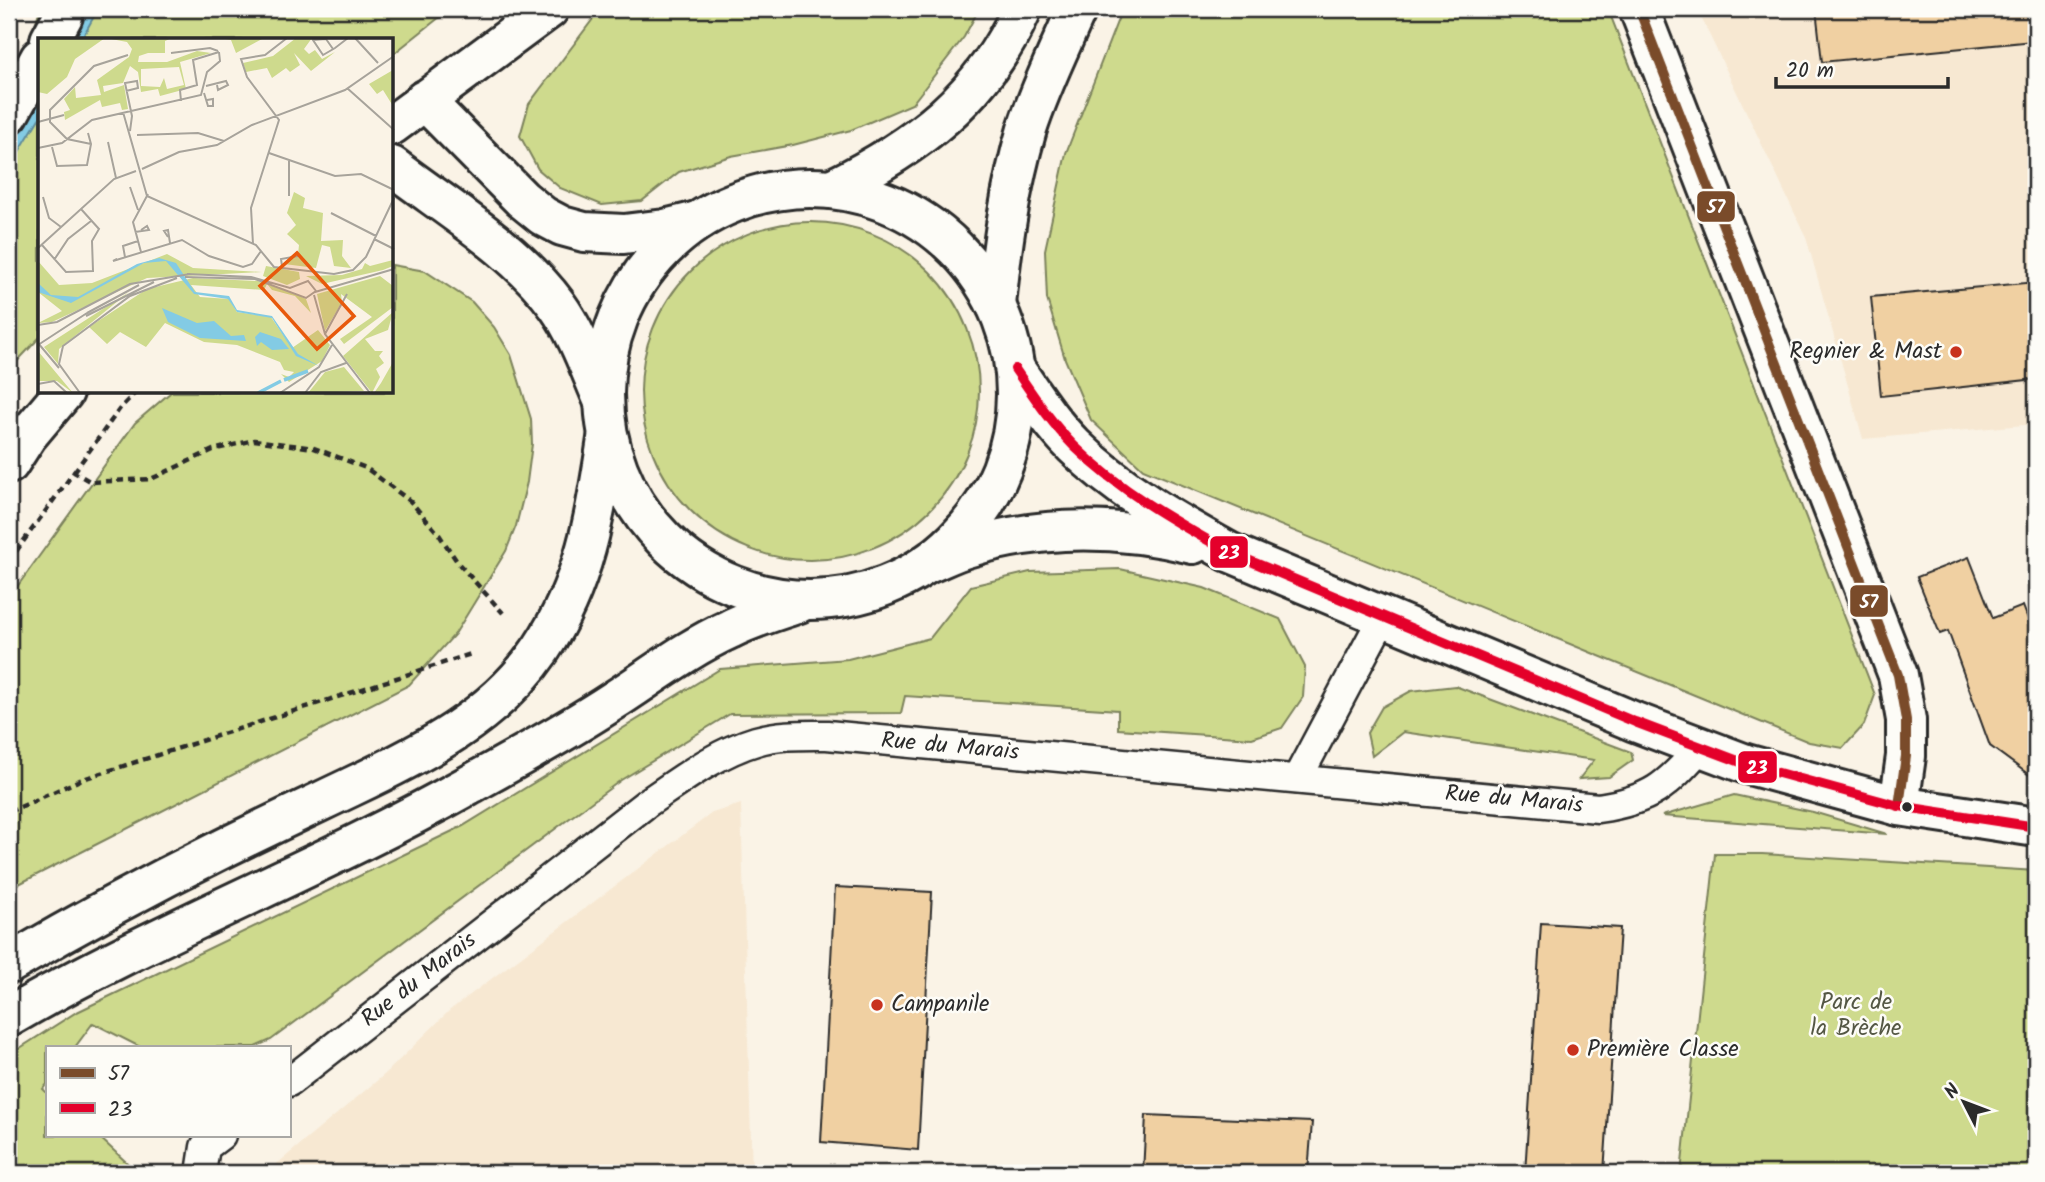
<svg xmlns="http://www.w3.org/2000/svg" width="2045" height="1182" viewBox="0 0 2045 1182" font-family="Kalam,sans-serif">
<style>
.built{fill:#f7e8d2}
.green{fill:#ceda8d;stroke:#7c825c;stroke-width:2}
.water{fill:#83cbe4;stroke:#608b9a;stroke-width:2}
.building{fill:#f0d0a2;stroke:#2b2b2b;stroke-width:2}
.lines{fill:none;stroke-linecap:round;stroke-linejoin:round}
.service-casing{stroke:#2b2b2b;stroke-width:33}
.minor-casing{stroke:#2b2b2b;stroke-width:44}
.tertiary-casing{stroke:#2b2b2b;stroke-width:44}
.primary-casing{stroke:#2b2b2b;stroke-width:44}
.path{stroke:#2b2b2b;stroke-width:4.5;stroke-dasharray:7 5;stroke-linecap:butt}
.service{stroke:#fdfcf7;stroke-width:28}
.minor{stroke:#fdfcf7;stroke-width:38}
.tertiary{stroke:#fdfcf7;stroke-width:38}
.primary{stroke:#fdfcf7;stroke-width:38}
.bus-1-casing{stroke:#fdfcf7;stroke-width:16}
.bus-2-casing{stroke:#fdfcf7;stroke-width:16}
.bus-1{stroke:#7a4b2a;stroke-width:10}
.bus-2{stroke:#e4002b;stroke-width:10}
.poi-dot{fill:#c8321e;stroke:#fdfcf7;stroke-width:2.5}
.bus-dot{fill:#2b2b2b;stroke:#fdfcf7;stroke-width:2.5}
.labels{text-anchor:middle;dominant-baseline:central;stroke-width:5;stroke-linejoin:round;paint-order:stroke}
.poi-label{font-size:23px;fill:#2b2b2b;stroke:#fdfcf7;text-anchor:start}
.street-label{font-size:23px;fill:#2b2b2b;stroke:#fdfcf7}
.park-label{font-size:23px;fill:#545744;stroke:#fdfcf7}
.inset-river{fill:none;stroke:#83cbe4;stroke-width:3.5}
.inset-road{fill:none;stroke:#a7a39b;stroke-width:2}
.view{fill:#e8590c;fill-opacity:0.15;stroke:#e8590c;stroke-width:3.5}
.inset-edge{fill:none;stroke:#2b2b2b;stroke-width:3.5}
.line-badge{stroke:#fdfcf7;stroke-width:2.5}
.badge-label{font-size:19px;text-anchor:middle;font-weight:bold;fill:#fff}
</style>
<rect width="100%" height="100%" fill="#faf3e6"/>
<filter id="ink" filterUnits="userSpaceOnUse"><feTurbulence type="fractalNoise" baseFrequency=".0143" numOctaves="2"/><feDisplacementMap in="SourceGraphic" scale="14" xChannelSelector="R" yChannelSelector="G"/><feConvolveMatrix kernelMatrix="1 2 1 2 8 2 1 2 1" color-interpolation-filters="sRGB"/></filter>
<g filter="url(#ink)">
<!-- built -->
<g class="built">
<polygon points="1697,9 2036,9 2036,424 1863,439 1806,237"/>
<polygon points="741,804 752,1173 266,1173 385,1074 450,1010 712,813"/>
</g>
<!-- green -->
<g class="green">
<polygon points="40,9 450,9 392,55 392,40 40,40 40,337 9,370 9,78 28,47"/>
<polygon points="608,9 979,9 964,37 912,104 851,130 793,145 731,156 679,172 642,201 602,205 560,188 538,169 520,136 529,104 593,19"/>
<polygon points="1122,9 1608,9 1875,695 1864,725 1843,748 1809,742 1143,469 1091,420 1065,359 1047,299 1045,250 1066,153"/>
<circle cx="810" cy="391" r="169"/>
<polygon points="392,265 425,271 472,302 494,327 511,355 531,419 532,444 527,482 516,526 506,551 455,634 409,685 9,889 9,598 135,423 171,392 392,392"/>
<polygon points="1120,569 1204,588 1280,619 1305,667 1303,697 1282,728 1252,738 1118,729 1118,710 905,696 901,713 730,714 621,780 271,1040 255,1047 140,1047 93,1023 75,1047 47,1047 47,1084 43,1089 47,1093 47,1135 97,1135 138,1173 9,1173 9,1055 75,1013 463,826 720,669 848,659 930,638 971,586 1030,572"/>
<polygon points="1455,686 1631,752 1633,760 1609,777 1579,779 1594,760 1403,732 1372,756 1367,733 1382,707 1411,691"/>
<polygon points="1734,795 1813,812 1887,834 1662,816"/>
<polygon points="1715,854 1762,854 2036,871 2036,1173 1681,1173"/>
</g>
<!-- water -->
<g class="water">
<polygon points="85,9 98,9 81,40 68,40"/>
<polygon points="40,93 40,117 9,168 9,148"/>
</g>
<!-- building -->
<g class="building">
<polygon points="1816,9 2031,9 2033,41 1822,62"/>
<polygon points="2036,282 2036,379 1881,396 1871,297"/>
<polygon points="1969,557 1993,618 2023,606 2036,640 2036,780 1990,746 1948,631 1940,634 1917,577"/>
<polygon points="835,887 932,892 918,1150 821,1142"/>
<polygon points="1541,923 1620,928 1604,1173 1525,1173"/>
<polygon points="1146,1115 1312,1122 1308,1173 1143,1173"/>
</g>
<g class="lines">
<!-- service casing -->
<g class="service-casing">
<g id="service">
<polyline points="1297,779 1383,617"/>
<path d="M289,1082L647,803C681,780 716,753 756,741C779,734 804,735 827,735L1598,808C1652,800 1665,787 1701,747"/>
<polyline points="201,1173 205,1147 221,1135"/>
</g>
</g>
<!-- minor casing -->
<g class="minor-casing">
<g id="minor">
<polyline points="1639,9 1898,675 1906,720 1906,756 1899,806"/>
<polyline points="50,40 63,16"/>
<polyline points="424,100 522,199 543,216 562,226 584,232 624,234 665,229 698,221"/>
<polyline points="9,114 40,58"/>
<polyline points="392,125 549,9"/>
<path d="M392,166C447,208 516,249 557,305C578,334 590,370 604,402"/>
<polyline points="9,464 27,436 64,392"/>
</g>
</g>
<!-- tertiary casing -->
<g class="tertiary-casing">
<g id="tertiary">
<path d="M1015,369C1033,395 1051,423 1074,446C1119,490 1173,521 1229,552L1635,722L1746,764L1899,806L2036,827"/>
<path d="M925,565C940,559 954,551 970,547C1043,525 1119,526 1193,544"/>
</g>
</g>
<!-- primary casing -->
<g class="primary-casing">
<g id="primary">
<circle cx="810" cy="394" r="206"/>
<path d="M831,189C916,147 983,98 1022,9"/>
<path d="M996,305C1002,246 1010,187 1027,129C1040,88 1060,48 1077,9"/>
<path d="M9,964C77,924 147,886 218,851C262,829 307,808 351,787C423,753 495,717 541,649C584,585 596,514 607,439"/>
<path d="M9,1017C157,931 317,870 467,786C516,759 566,732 613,701C652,676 688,648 730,629C752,618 776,611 799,603"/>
</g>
</g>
<!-- path -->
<g class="path">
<polyline points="74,472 121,407 136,392"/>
<polyline points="9,561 74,472 91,482 151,479 213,450 254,440 314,448 366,468 410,501 438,533 458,563 503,613"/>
<polyline points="9,812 80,780 471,654"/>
<polyline points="1912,1173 1913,1167"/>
</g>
<!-- service -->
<use href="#service" class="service"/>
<!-- minor -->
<use href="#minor" class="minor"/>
<!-- tertiary -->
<use href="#tertiary" class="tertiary"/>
<!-- primary -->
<use href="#primary" class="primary"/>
<!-- bus-1 casing -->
<g class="bus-1-casing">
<polyline id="bus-1" points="1639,9 1898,675 1906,720 1906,756 1899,806"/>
</g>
<!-- bus-2 casing -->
<g class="bus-2-casing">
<path id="bus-2" d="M1015,369C1033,395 1051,423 1074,446C1119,490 1173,521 1229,552L1635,722L1746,764L1899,806L2036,827"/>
</g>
<!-- bus-1 -->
<use href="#bus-1" class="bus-1"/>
<!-- bus-2 -->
<use href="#bus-2" class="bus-2"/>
</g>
</g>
<!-- markers -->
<g class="poi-dot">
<circle cx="1956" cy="352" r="7"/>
<circle cx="877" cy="1005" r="7"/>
<circle cx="1573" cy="1050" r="7"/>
</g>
<circle class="bus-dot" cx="1907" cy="807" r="6"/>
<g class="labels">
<!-- poi labels -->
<g class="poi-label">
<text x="1942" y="352" text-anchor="end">Regnier &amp; Mast</text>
<text x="891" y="1005">Campanile</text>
<text x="1587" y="1050">Première Classe</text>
</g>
<!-- street labels -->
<g class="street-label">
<text transform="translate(950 747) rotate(5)">Rue du Marais</text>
<text transform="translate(1514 800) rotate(5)">Rue du Marais</text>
<text transform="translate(419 980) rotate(-38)">Rue du Marais</text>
</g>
<!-- park labels -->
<g class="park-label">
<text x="1856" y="1003">Parc de<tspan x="1856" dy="26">la Brèche</tspan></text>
</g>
</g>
<!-- overview -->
<g transform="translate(38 38)">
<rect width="355" height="355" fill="#faf3e6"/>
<path d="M0,0H67L37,21L29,39L9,56L0,54ZM68,0H134L127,3V15H110L101,18L100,24H129L159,13L173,15L142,24L148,51L122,58L120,51L103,54L100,34L92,28L85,45L65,48L66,54L86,47L90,71L84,72L82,65L64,69L62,62L27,82L26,74L32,72L26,61L37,49L38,60L63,57L59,42L91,19L94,11L89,4ZM141,29L146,47L129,51L126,40L122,49L103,48V31ZM181,0H226L198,15L193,2ZM258,0H274L266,11L271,16L277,12L284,21L297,14L273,33L256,15L262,27L252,34L248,30L234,40L229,30L208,34L205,25L235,18ZM355,32V68L345,52L339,56L331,46ZM256,154L267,160L265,170L285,175L283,203L305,202L304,218L313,230L296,228L292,209L284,207L278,230L246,226L260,216L261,207L249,196L258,187L249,175ZM129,216L155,230L224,234L109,240L14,284L0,285L24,273L0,254V223L21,247L54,245ZM355,222V228L345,232L284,246L268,238L304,237L324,231L327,225L332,228ZM228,228L261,234L262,241L249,247L225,238ZM342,238L355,248V269L306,306L302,301L334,279L303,256L304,264L287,293L279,256ZM155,240L220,243L258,256L268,261L273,275L257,258L234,252L229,246L226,252L153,247L162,259L191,261L199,274L233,279L254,310L280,292L292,307L284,323L251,344L243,336L251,339L256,334L246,332L242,324L199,307L166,304L127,285L108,309L82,294L69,306L51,289L109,251ZM91,254L21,311L20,326L6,309ZM355,274L350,292L327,301L337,313H345L341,318L346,325L338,331L342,339L334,355L305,318ZM0,313L35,355L19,343H0ZM355,324V355H336L343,345ZM306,329L326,353L270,355L287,334Z" fill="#ceda8d" fill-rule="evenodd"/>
<path d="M121,220L138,225L157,254L191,258L199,272L234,278L260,316L281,328L258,318L234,280L199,274L190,261L156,256L128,223L106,225L33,265L0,254V245L13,257L40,259L99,226ZM124,270L159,285L176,283L193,298L206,297L208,303L162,300L130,284ZM222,294L243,301L251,311L234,312L223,304L219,308L217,299Z" fill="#83cbe4"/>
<path class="inset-river" d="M246,342L270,333M220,355L243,343"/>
<path class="inset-road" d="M317,0L340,25M295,11L288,1L275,2L285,17L297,10L310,0M133,15L172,10L180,13M168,48L188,43L190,47L180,52L179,47M309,50L356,92M88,53L100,50L99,43L87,45L94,78L92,93M166,55L170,68H175V61L169,62M143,63L142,52L159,47L155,22L181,14M85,74L109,158L218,207L236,229L296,236L315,232L328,219L356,160M0,84L26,77M99,97L160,95L186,103M70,104L78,140M53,106L29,101L12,84V72L56,28L90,17M14,109L19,128L49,127L53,106L50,95M0,110L24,105L54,82L163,57L169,34L182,23L181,14M231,115L297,138L323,136L356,152M104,131L141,114L179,107L214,87L307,52L356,18M92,149L100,172M251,158V123M5,159L11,180L23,189M293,175L338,198M97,194L111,192L109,188L103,192M130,199L126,193L130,192L132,205M336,201L356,211M215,206L213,170L241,82L209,39L203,21L227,17L249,0M4,207L28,234L55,233L54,203L61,191L43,171M0,210L76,141L98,133M103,214L95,184L110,156M87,219L85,208L100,203M79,221L75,223L144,202L171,218L205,229L214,226L223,213M16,222L30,201L53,183M244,228L243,221L260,218M147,239L217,241L268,260L278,253L270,243L252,250L213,239L149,236M277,254L356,231M276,257L287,296L332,355M49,275L101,247M48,278L116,244M0,287L19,284L92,246L152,236M287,296L309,256M0,305L21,330M0,307L49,275M0,346L16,343L29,355M42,355L21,326L25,308L92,258L139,240M242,355L281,329L294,307M267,355L283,334L308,325"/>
<path class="view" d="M259,215L316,278L279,311L222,248Z"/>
<rect width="355" height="355" class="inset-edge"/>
</g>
<g class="line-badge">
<rect x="1696" y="190" width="40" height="33" rx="7" fill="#7a4b2a"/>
<rect x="1209" y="535" width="40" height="34" rx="7" fill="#e4002b"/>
<rect x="1849" y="584" width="40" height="34" rx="7" fill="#7a4b2a"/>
<rect x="1737" y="750" width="41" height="34" rx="7" fill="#e4002b"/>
</g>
<g class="badge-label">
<text x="1716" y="213">57</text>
<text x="1229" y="559">23</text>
<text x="1869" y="608">57</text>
<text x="1757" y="774">23</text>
</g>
<!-- margin -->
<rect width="2045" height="1182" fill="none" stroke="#fdfcf7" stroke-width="35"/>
<rect x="18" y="18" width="2010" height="1147" fill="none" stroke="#2b2b2b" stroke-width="2.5" filter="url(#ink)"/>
<!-- legend -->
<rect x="46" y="1046" width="245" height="91" fill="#fdfcf7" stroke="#a9a8a5" stroke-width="2"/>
<rect x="60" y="1068" width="35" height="10" fill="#7a4b2a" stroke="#a9a8a5" stroke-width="2"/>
<text x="108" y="1080" font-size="21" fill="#2b2b2b">57</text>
<rect x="60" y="1103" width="35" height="10" fill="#e4002b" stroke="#a9a8a5" stroke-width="2"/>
<text x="108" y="1116" font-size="21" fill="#2b2b2b">23</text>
<!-- north arrow -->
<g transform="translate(1964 1102) rotate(312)" stroke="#fdfcf7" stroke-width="5" paint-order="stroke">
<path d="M0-5L12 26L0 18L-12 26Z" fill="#2b2b2b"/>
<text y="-10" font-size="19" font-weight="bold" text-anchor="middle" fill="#2b2b2b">N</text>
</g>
<!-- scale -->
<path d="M1776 77v10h172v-10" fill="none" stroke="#2b2b2b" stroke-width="3.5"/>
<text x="1786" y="77" font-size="21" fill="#2b2b2b" stroke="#fdfcf7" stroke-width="5" paint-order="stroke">20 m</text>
</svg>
